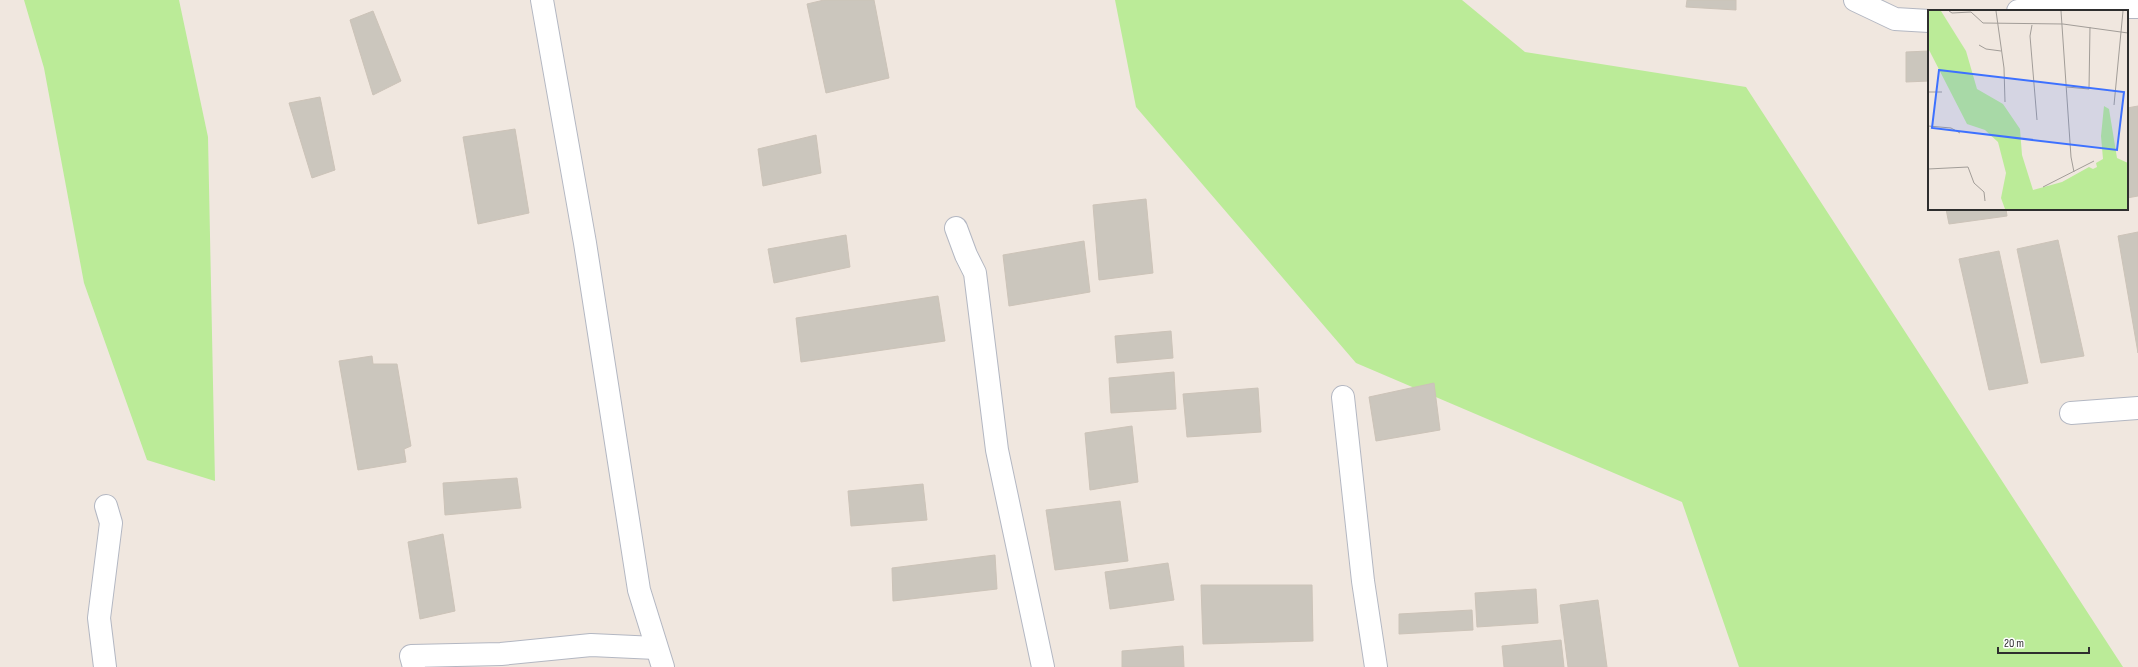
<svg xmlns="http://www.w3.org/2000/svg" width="2138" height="667" viewBox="0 0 2138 667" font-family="'Sofia Sans Condensed',sans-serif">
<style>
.green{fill:#bbeb98}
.building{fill:#cbc6bd;stroke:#ccc3b8}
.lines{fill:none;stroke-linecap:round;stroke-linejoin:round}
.minor-casing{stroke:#b3b7c2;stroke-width:24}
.minor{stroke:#fff;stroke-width:22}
.inset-road{fill:none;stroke:#a29d98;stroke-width:1}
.view{fill:#3d71ff;fill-opacity:0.15;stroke:#3d71ff;stroke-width:2}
.inset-edge{fill:none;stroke:#2e2e2e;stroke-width:2}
</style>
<rect width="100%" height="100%" fill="#f0e7df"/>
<!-- green -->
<g class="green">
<polygon points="24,0 179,0 208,137 215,481 147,460 84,283 44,68"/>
<polygon points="1115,0 1462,0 1525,52 1746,87 2123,667 1739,667 1682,502 1356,363 1136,107"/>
</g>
<!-- building -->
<g class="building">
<polygon points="824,0 874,0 889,78 826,93 807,4"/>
<polygon points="1687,0 1736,0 1736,10 1686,7"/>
<polygon points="373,11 401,81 373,95 350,20"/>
<polygon points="1929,51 1929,81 1906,82 1906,52"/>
<polygon points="320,97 335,170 312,178 289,103"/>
<polygon points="2138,106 2138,196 2127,198 2127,108"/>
<polygon points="515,129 529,213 478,224 463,137"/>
<polygon points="816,135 821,173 763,186 758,149"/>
<polygon points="1146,199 1153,273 1099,280 1093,205"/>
<polygon points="1946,209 2006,209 2007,216 1949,224"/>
<polygon points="2138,232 2138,353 2118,236"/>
<polygon points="846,235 850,267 774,283 768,249"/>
<polygon points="2058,240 2084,356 2041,363 2017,249"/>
<polygon points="1084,241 1090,292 1009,306 1003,255"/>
<polygon points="1999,251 2028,383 1989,390 1959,259"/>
<polygon points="938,296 945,341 801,362 796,318"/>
<polygon points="1171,331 1173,358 1117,363 1115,336"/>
<polygon points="372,356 373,364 397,364 411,446 404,449 406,462 358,470 339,361"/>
<polygon points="1174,372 1176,409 1111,413 1109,378"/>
<polygon points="1434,383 1440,430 1376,441 1369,397"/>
<polygon points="1258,388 1261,432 1187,437 1183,394"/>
<polygon points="1132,426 1138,482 1090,490 1085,433"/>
<polygon points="517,478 521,508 445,515 443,483"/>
<polygon points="923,484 927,520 851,526 848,491"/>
<polygon points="1120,501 1128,561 1055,570 1046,510"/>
<polygon points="443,534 455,611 420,619 408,542"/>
<polygon points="995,555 997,589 893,601 892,568"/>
<polygon points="1168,563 1174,600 1110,609 1105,572"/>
<polygon points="1201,585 1312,585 1313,641 1203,644"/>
<polygon points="1536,589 1538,623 1477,627 1475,593"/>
<polygon points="1598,600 1607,667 1568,667 1560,605"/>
<polygon points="1472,610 1473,630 1399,634 1399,614"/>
<polygon points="1561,640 1564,667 1504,667 1502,646"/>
<polygon points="1183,646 1184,667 1122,667 1122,651"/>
</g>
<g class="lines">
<!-- minor casing -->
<g class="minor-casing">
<g id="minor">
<polyline points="542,0 585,243 639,590 663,667"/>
<polyline points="1855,0 1895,19 1929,21"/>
<polyline points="2018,11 2057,7 2138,7"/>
<polyline points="956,228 966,255 975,273 997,450 1043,667"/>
<polyline points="1343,397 1363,581 1376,667"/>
<polyline points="2071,413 2138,408"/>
<polyline points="105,667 99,618 111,523 106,506"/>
<polyline points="414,667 411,656 501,654 591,645 656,648"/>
</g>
</g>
<!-- minor -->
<use href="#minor" class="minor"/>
</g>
<!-- overview -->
<g transform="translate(1928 10)">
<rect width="200" height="200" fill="#f0e7df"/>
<path d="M0,1H13L38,41L49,79L75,94L92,119L94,145L105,180L134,172L161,157L165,159L169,157L168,153L175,149L173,126L176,96L181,99L189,148L200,153V199H77L73,188L78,163L70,132L57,120L39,114L0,38Z" fill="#bbeb98"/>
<path class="inset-road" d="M21,1L24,3L43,2L55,13L135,14L200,23M68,1L76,58L77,92M133,1L143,147L146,162M104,15L102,26L109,110M51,35L58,39L73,41M139,77L161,79L162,17M0,82H14M186,95L195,1M0,116L23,118L32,123M0,159L40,157L46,173L56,182L57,191M115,177L166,151"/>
<path class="view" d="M11,60L196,82L189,140L4,118Z"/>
<rect width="200" height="200" class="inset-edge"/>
</g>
<!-- scale -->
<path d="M1998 647v6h91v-6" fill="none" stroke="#2e2e2e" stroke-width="2"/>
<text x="2004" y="647" font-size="12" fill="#2e2e2e" stroke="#ffffff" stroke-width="3" paint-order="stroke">20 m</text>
</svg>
